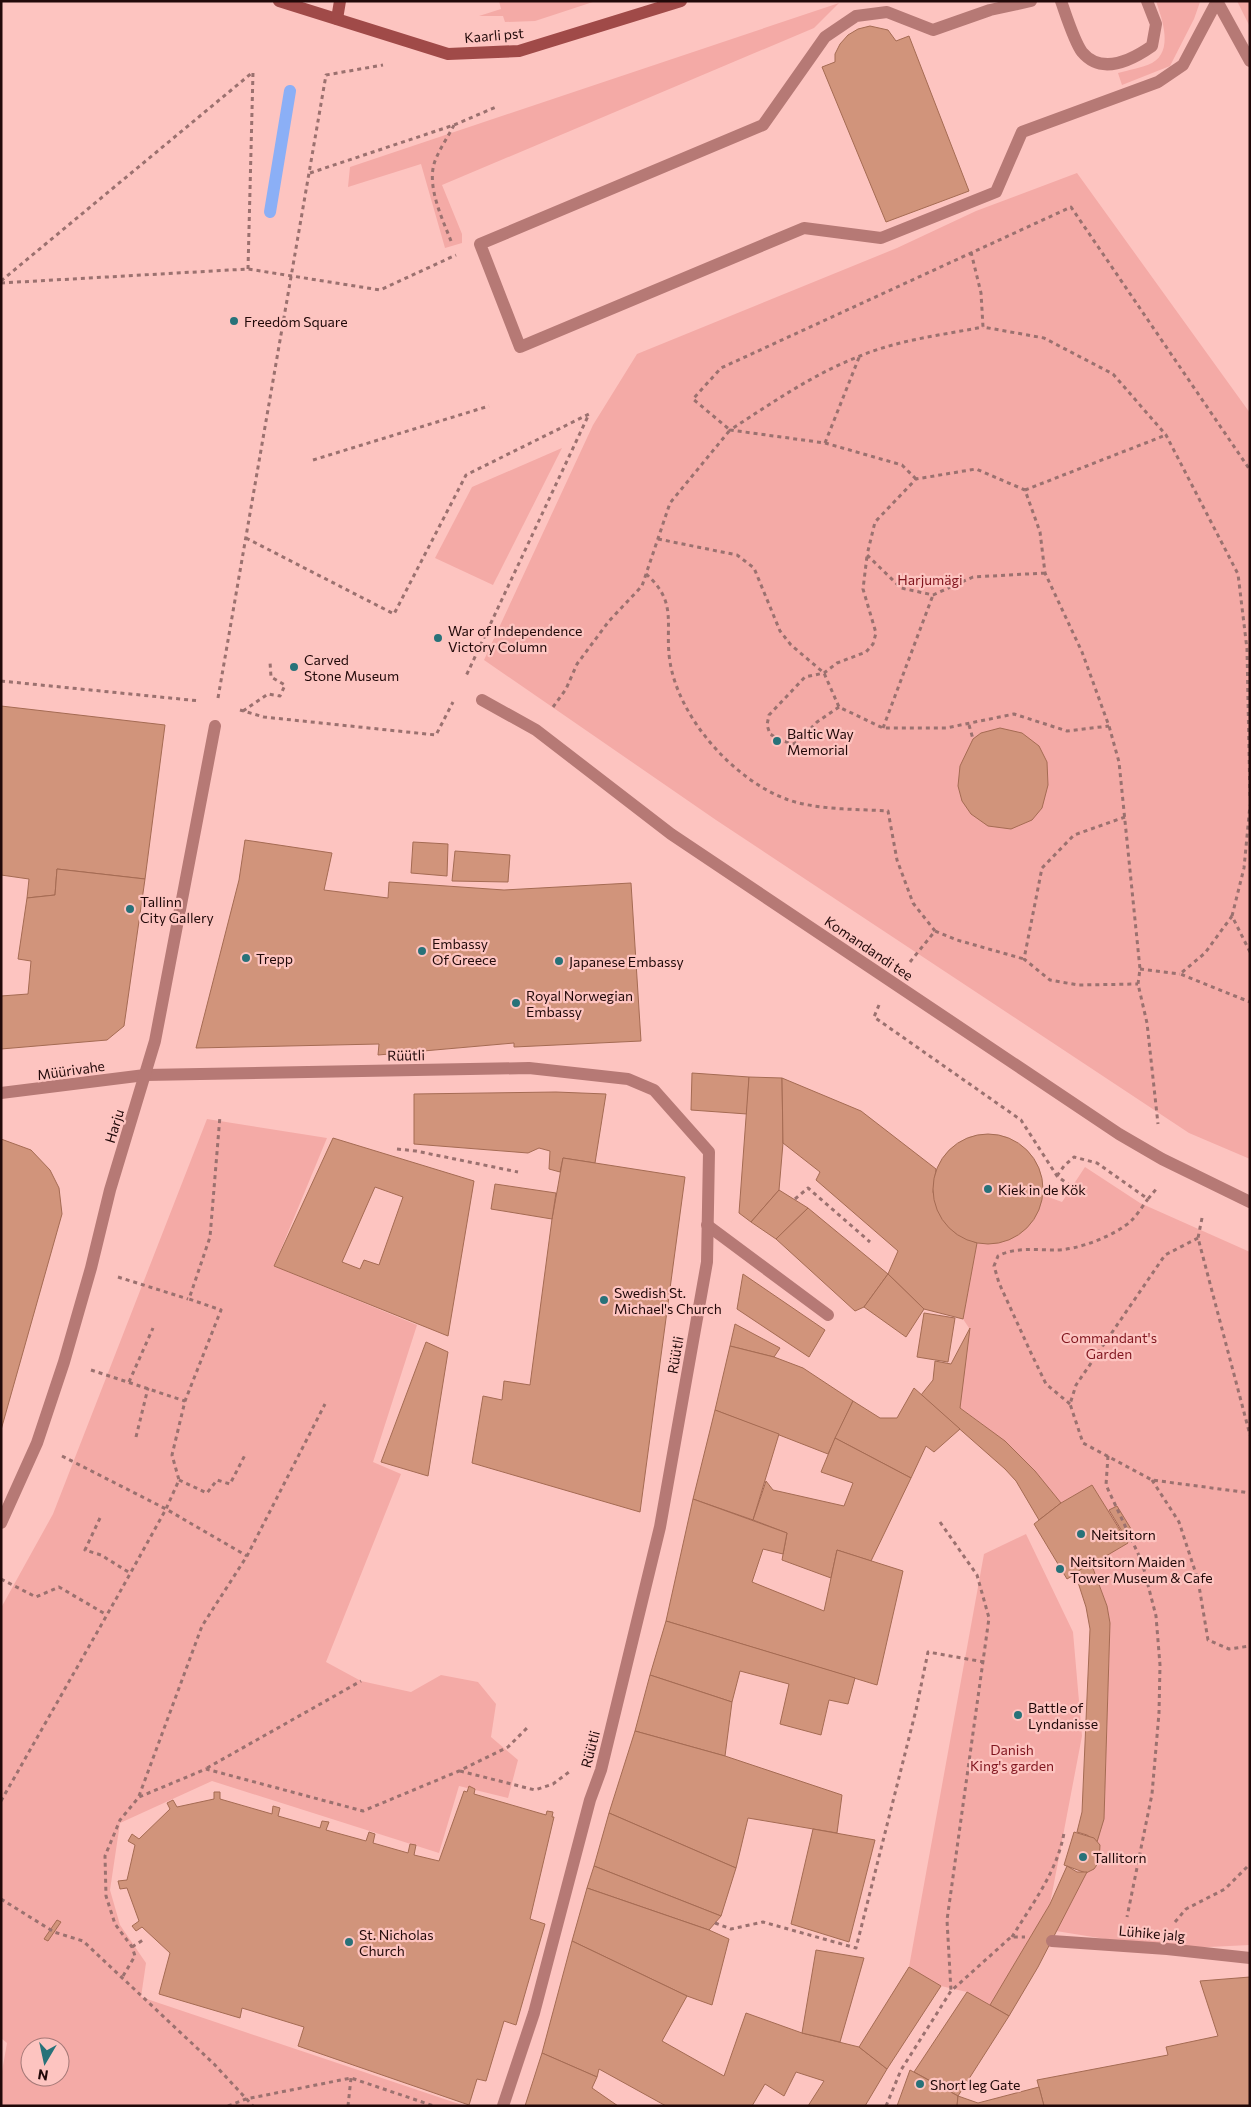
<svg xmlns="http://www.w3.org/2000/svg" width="1251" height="2107" viewBox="0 0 1251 2107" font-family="Commissioner,sans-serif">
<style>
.green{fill:#f4aaa6;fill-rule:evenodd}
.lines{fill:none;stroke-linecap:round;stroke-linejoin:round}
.stream{stroke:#8baff6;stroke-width:12}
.building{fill:#d1947b;stroke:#a56b53;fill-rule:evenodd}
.path{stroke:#9b716f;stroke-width:3;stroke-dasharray:4 4;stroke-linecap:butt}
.lane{stroke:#b67975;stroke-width:12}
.street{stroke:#b67975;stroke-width:12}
.secondary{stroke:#a04a48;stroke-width:12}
.poi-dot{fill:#287279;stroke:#fdc4c0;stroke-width:2}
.labels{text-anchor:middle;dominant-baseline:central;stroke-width:4.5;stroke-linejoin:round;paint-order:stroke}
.street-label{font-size:14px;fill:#210909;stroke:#fdc4c0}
.poi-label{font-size:14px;fill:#210909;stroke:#fdc4c0;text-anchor:start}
.park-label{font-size:14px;fill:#80151e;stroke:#fdc4c0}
</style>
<rect width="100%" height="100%" fill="#fdc4c0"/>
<!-- green -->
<g class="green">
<polygon points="499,1 596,1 535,21 505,22 503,16 479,16 501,9"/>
<path d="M1156,1L1200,2L1194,19L1170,66L1122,85L1118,73C1128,70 1142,68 1152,63C1174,51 1162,19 1156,1Z"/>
<polygon points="1237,1 1250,1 1250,27"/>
<polygon points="839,3 814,28 442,185 462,234 462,243 445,248 421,164 348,187 350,167"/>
<polygon points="1077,173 1250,413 1250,1159 1189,1133 716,820 484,660 593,425 637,354 897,248 976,211"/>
<polygon points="562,448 493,585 435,558 472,487"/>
<path d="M207,1119L327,1138L274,1266L417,1325L373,1462L401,1474L326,1662L361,1681L411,1692L441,1675L478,1682L496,1704L491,1737L518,1760L508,1798L459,1786L439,1853L212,1781L120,1823L110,1890L120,1925L146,1963L141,1997L465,2106H1V2077L7,2043L1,2038V1608L53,1514ZM30,2047H60V2077H30Z"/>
<path d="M1085,1167L1140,1203L1250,1252V1945L1167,1949L1056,1931L1087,1872C1105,1865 1100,1856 1097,1842C1096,1836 1103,1824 1104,1819L1110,1623L1107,1606L1091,1563L1128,1543L1092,1485L1061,1503C1031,1466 1000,1435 960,1408V1399L969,1328L963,1319L977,1243C1010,1248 1037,1227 1043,1195L1062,1202Z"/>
<polygon points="1026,1534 1073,1632 1082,1736 1050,1904 990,2005 967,1992 941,1986 909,1967 984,1554"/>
</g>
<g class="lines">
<!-- stream -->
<polyline class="stream" points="270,212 290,91"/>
</g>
<!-- building -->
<g class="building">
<polygon points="870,26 888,30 896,41 909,36 969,191 886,222 822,67 835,62 835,54 840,44 848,35 858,29"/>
<polygon points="1,706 165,725 145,879 57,869 55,895 27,898 29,879 1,875"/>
<polygon points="1000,728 1022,733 1039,746 1047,762 1048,785 1042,808 1032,820 1011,829 988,826 971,814 962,801 958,786 960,766 973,739 981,733"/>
<polygon points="245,840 332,853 324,890 388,898 389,882 504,890 631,883 641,1041 514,1047 514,1043 378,1055 379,1044 196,1048 239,880"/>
<polygon points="413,842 448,844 447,876 411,873"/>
<polygon points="455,851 510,855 508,882 452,881"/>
<polygon points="57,869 145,879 124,1026 107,1040 1,1049 1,996 28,994 31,961 18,959 27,898 55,895"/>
<polygon points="692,1073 749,1077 747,1114 691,1110"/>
<polygon points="749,1077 782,1078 783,1143 779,1190 751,1222 739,1213"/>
<polygon points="782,1078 861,1111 936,1169 933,1192 940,1215 955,1233 977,1243 963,1319 924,1309 888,1274 898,1251 816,1180 820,1172 783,1143"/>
<polygon points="556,1092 606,1094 595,1163 563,1158 560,1172 549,1169 550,1151 539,1148 528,1153 414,1144 414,1094"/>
<circle cx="988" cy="1189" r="55"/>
<path d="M333,1138L474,1181L448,1336L274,1266ZM375,1187L403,1197L379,1265L364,1260L360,1269L342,1262Z"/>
<polygon points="1,1139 31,1150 50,1170 59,1188 62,1214 1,1430"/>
<polygon points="563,1158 685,1177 640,1512 472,1463 483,1396 502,1400 504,1381 530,1385 552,1219"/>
<polygon points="495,1184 556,1193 552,1219 491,1209"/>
<polygon points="779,1190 808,1208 776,1239 751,1222"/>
<polygon points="808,1208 888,1274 864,1307 855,1311 776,1239"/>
<polygon points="743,1274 825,1330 809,1357 737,1309"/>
<polygon points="888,1274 924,1309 906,1337 864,1307"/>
<polygon points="924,1313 955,1318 948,1362 917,1357"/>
<polygon points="735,1324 780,1348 774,1357 730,1346"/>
<polygon points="970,1328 960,1408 1005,1441 1035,1471 1061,1503 1039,1520 1016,1481 1005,1469 921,1395 933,1380 935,1361 951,1364"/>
<polygon points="426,1342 448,1352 428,1476 381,1462"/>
<polygon points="730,1346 774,1357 803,1368 853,1401 828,1454 715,1410"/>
<polygon points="914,1388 960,1429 934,1452 926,1446 911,1478 835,1438 853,1401 880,1418 897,1418"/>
<polygon points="715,1410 779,1434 753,1520 693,1499"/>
<polygon points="835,1438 911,1478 871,1561 837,1550 831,1578 782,1560 787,1533 753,1520 766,1481 773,1490 844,1506 853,1483 821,1472"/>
<polygon points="1092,1485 1128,1543 1067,1579 1034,1524 1061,1503"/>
<polygon points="693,1499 787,1533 783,1554 763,1549 752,1582 824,1611 837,1550 903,1571 877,1685 666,1621"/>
<polygon points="1117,1506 1136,1537 1128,1541 1109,1510"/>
<polygon points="1091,1563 1107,1606 1110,1623 1104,1819 1097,1842 1087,1835 1077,1832 1082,1812 1090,1629 1086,1607 1075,1573"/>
<polygon points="666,1621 855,1678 848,1704 829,1700 821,1735 780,1724 789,1684 740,1671 732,1702 650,1675"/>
<polygon points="650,1675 732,1702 725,1756 635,1731"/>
<polygon points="635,1731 725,1756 842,1795 837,1833 748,1818 736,1868 609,1813"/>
<polygon points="469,1786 475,1789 474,1794 546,1815 547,1811 553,1812 552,1817 554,1817 530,1919 545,1924 516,2025 504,2021 486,2081 477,2079 469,2105 298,2046 304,2027 242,2008 240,2018 159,1994 170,1953 142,1927 136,1931 132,1926 139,1921 127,1888 120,1889 118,1881 127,1880 135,1845 128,1841 132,1834 139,1839 170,1809 167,1803 173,1800 177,1807 214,1799 214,1792 220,1792 220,1799 272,1814 273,1806 280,1808 278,1816 320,1828 322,1821 329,1822 326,1830 366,1841 369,1832 375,1834 373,1843 408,1853 410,1844 416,1845 414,1855 439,1861 464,1791 467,1792"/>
<polygon points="609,1813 736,1868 721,1916 594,1866"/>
<polygon points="813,1829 875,1840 849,1942 791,1924"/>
<polygon points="1074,1832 1094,1838 1100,1845 1099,1862 1094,1869 1086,1873 1064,1865"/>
<polygon points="594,1866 721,1916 709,1930 587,1888"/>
<polygon points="1067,1866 1077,1872 1087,1872 1038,1967 1009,2016 990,2005 1050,1904"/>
<polygon points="587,1888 709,1930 729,1939 712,2005 687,1996 572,1941"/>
<polygon points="57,1920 61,1922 48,1941 44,1939"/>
<polygon points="572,1941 687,1996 662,2041 724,2076 746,2013 802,2033 859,2047 887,2069 865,2106 808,2106 824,2081 796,2072 784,2096 765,2084 752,2106 666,2106 599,2069 597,2077 542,2053"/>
<polygon points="816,1950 864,1958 840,2042 802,2033"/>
<polygon points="909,1967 941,1986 887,2069 859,2047"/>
<polygon points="1250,1977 1250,2106 1044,2106 1037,2080 1168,2055 1166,2047 1218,2036 1200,1981"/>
<polygon points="967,1992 1009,2016 958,2096 914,2072"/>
<polygon points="542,2053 597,2077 592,2088 618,2106 525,2106"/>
<polygon points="910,2070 958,2096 957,2106 897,2106"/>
<polygon points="1039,2087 1044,2106 957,2106 958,2096 978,2103"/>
</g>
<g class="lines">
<!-- path -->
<g class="path">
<polyline points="310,173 454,125 496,107"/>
<path d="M451,241C442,218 426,185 435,161C440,148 448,137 454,125"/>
<polyline points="971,252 981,293 983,327 1044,338 1113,374 1166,435 1238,574 1247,649 1250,800"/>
<polyline points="248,269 253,72"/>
<polyline points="1,281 253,72"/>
<polyline points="1,283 248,269 380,290 456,255"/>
<polyline points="825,443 860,355"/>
<polyline points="313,460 489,406"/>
<path d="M916,479L902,465L825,443L730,430C772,403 813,374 860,356C898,340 942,335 983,327"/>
<polyline points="1025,490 1166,435"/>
<polyline points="246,538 394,614 466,475 589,414 466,676"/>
<polyline points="658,539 737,555 754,568 780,631 791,645 824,673 839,707 883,728 946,728 1014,714 1067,731 1109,726"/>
<polyline points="1045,573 973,577 933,595 901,588 867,555 875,522 916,479 976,469 1025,490 1040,532 1045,573 1082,652 1109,726 1119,762 1140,969 1138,984 1147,1023 1158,1124"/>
<path d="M646,574C679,603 664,625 670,662C679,718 733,779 786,799C815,810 856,809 888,811L897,860L913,903L935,931"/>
<polyline points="1,681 200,701"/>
<polyline points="218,698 326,75 383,65"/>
<polyline points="553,707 566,689 577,664 609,621 642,586 670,503 730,430 693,399 721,368 1071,207 1250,470"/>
<polyline points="839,707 817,722 799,741 793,744 780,740 770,734 767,725 769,715 805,677 824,673 837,663 866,652 873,644 876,633 863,589 867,556"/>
<polyline points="240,710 264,717 436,735 453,702"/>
<polyline points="243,711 268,694 280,696 285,685 271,677 270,662"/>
<polyline points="969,725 973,739"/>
<polyline points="883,728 933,595"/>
<polyline points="1125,817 1074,835 1042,868 1024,959 1050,980 1078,985 1138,984"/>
<polyline points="1232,916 1244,868 1250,805"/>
<polyline points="1250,952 1232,916 1205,953 1180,974 1250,1002"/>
<polyline points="910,962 935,931 957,940 1024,959"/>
<polyline points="1140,969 1180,974"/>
<polyline points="879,1005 874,1017 1021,1120 1057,1176 1072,1187"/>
<polyline points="397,1149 416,1151 518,1172"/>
<polyline points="1057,1176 1064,1166 1074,1157 1097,1163 1148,1199 1157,1188"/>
<polyline points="795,1199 808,1188 870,1242"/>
<polyline points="1202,1218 1198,1238 1250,1435"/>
<polyline points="1198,1238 1165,1255 1076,1385 1070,1404 1083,1443 1152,1480 1250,1493"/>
<polyline points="118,1277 188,1299"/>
<polyline points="91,1370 185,1401"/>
<polyline points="129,1382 153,1328"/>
<path d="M1070,1404L1046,1384L1031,1353L999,1283L994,1266L998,1256C1015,1247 1035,1250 1054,1250C1076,1251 1117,1235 1132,1220C1138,1214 1143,1205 1148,1199"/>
<polyline points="136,1437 148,1388"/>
<polyline points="62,1456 166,1509 247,1556"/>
<polyline points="1108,1456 1106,1485 1142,1562 1156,1616 1160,1665 1159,1713 1152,1794 1127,1917"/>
<polyline points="179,1480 207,1493 217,1480 230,1484 245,1455"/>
<polyline points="1152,1480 1179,1522 1198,1580 1208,1640 1229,1649 1250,1646"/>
<polyline points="100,1518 85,1550 101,1555 130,1573"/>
<polyline points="940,1522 977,1575 989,1618 947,1920 951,1991"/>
<polyline points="1,1579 36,1597 59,1587 107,1615"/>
<polyline points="207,1768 361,1681"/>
<polyline points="460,1771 535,1790 553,1784 569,1772"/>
<polyline points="139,1796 202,1626 247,1556 325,1404"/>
<polyline points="1,1801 116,1599 166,1509 179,1480 172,1455 185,1401 221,1310 189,1299 210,1237 220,1116"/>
<polyline points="1,1899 54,1932 83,1941 214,2064 253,2106"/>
<polyline points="1175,1922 1186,1909 1225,1889 1250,1864"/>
<polyline points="715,1923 731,1929 763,1922 856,1948 916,1710 928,1652 984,1662"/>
<path d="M1012,1937C1032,1904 1057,1872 1064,1833"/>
<polyline points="132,1947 143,1940"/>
<polyline points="123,1976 135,1956 132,1947 115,1924 106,1896 105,1856 120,1820 139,1797 206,1769 363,1811 459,1771 508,1747 528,1727"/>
<polyline points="228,2106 246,2099 351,2078 434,2106"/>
<polyline points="348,2106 351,2078"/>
<polyline points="886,2106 901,2070 951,1991 1011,1937 1025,1937"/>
</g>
<!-- lane -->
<g class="lane">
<polyline points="1031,1 990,10 933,30 887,12 856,16 825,37 763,125 480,244 520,347 804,228 881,238 996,192 1022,132 1158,82 1183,65 1217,1"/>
<path d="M1061,1C1066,15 1074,41 1082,52C1102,76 1132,60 1152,46L1156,24L1147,1"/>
<polyline points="1217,1 1250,61"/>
<polyline points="707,1225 828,1315"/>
<polyline points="1052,1941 1167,1949 1250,1958"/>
</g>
<!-- street -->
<g class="street">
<polyline points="482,700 536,730 671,834 1119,1134 1162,1159 1250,1202"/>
<polyline points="1,1093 145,1075 529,1068 628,1079 654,1090 709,1152 707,1262 660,1527 601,1770 590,1800 534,2013 503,2106"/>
<polyline points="1,1523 37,1443 64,1362 91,1268 110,1190 155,1041 215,726"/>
</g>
<!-- secondary -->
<g class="secondary">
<polyline points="279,1 448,54 519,51 681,1"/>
<polyline points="337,19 340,1"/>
</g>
</g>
<!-- markers -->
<g class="poi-dot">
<circle cx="234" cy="321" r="5"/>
<circle cx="438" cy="638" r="5"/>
<circle cx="294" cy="667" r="5"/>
<circle cx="777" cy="741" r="5"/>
<circle cx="130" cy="909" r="5"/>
<circle cx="422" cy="951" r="5"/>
<circle cx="246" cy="958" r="5"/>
<circle cx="559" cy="961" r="5"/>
<circle cx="516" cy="1003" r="5"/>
<circle cx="988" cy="1189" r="5"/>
<circle cx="604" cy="1300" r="5"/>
<circle cx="1081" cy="1534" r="5"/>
<circle cx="1060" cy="1569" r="5"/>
<circle cx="1018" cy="1715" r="5"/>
<circle cx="1083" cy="1857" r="5"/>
<circle cx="349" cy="1942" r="5"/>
<circle cx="920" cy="2084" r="5"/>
</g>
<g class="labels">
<!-- street labels -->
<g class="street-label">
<text transform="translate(494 35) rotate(-5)">Kaarli pst</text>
<text transform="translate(869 948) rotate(34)">Komandandi tee</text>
<text transform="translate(406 1055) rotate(-1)">Rüütli</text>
<text transform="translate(71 1070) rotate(-8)">Müürivahe</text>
<text transform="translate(114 1126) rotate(-73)">Harju</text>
<text transform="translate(675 1355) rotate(-80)">Rüütli</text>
<text transform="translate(590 1749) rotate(-75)">Rüütli</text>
<text transform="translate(1152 1933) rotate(5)">Lühike jalg</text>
</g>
<!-- poi labels -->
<g class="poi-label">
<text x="244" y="321">Freedom Square</text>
<text x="448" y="630">War of Independence<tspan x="448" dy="16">Victory Column</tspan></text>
<text x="304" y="659">Carved<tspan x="304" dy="16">Stone Museum</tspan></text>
<text x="787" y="733">Baltic Way<tspan x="787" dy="16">Memorial</tspan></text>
<text x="140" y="901">Tallinn<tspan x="140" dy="16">City Gallery</tspan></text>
<text x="432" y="943">Embassy<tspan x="432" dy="16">Of Greece</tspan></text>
<text x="256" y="958">Trepp</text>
<text x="569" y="961">Japanese Embassy</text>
<text x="526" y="995">Royal Norwegian<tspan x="526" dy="16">Embassy</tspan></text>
<text x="998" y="1189">Kiek in de Kök</text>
<text x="614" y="1292">Swedish St.<tspan x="614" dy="16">Michael's Church</tspan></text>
<text x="1091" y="1534">Neitsitorn</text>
<text x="1070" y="1561">Neitsitorn Maiden<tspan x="1070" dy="16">Tower Museum &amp; Cafe</tspan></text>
<text x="1028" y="1707">Battle of<tspan x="1028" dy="16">Lyndanisse</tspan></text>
<text x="1093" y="1857">Tallitorn</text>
<text x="359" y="1934">St. Nicholas<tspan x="359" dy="16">Church</tspan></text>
<text x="930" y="2084">Short leg Gate</text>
</g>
<!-- park labels -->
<g class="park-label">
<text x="930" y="579">Harjumägi</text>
<text x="1109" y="1337">Commandant's<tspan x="1109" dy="16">Garden</tspan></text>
<text x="1012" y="1749">Danish<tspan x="1012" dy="16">King's garden</tspan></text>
</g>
</g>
<!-- border -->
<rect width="1251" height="2107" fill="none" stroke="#210909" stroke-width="5"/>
<!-- north arrow -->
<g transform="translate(45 2062) rotate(189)"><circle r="24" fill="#fdc4c0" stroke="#a57977"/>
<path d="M0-4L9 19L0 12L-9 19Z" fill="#287279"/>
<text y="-8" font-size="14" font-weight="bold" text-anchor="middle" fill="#210909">N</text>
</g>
</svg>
